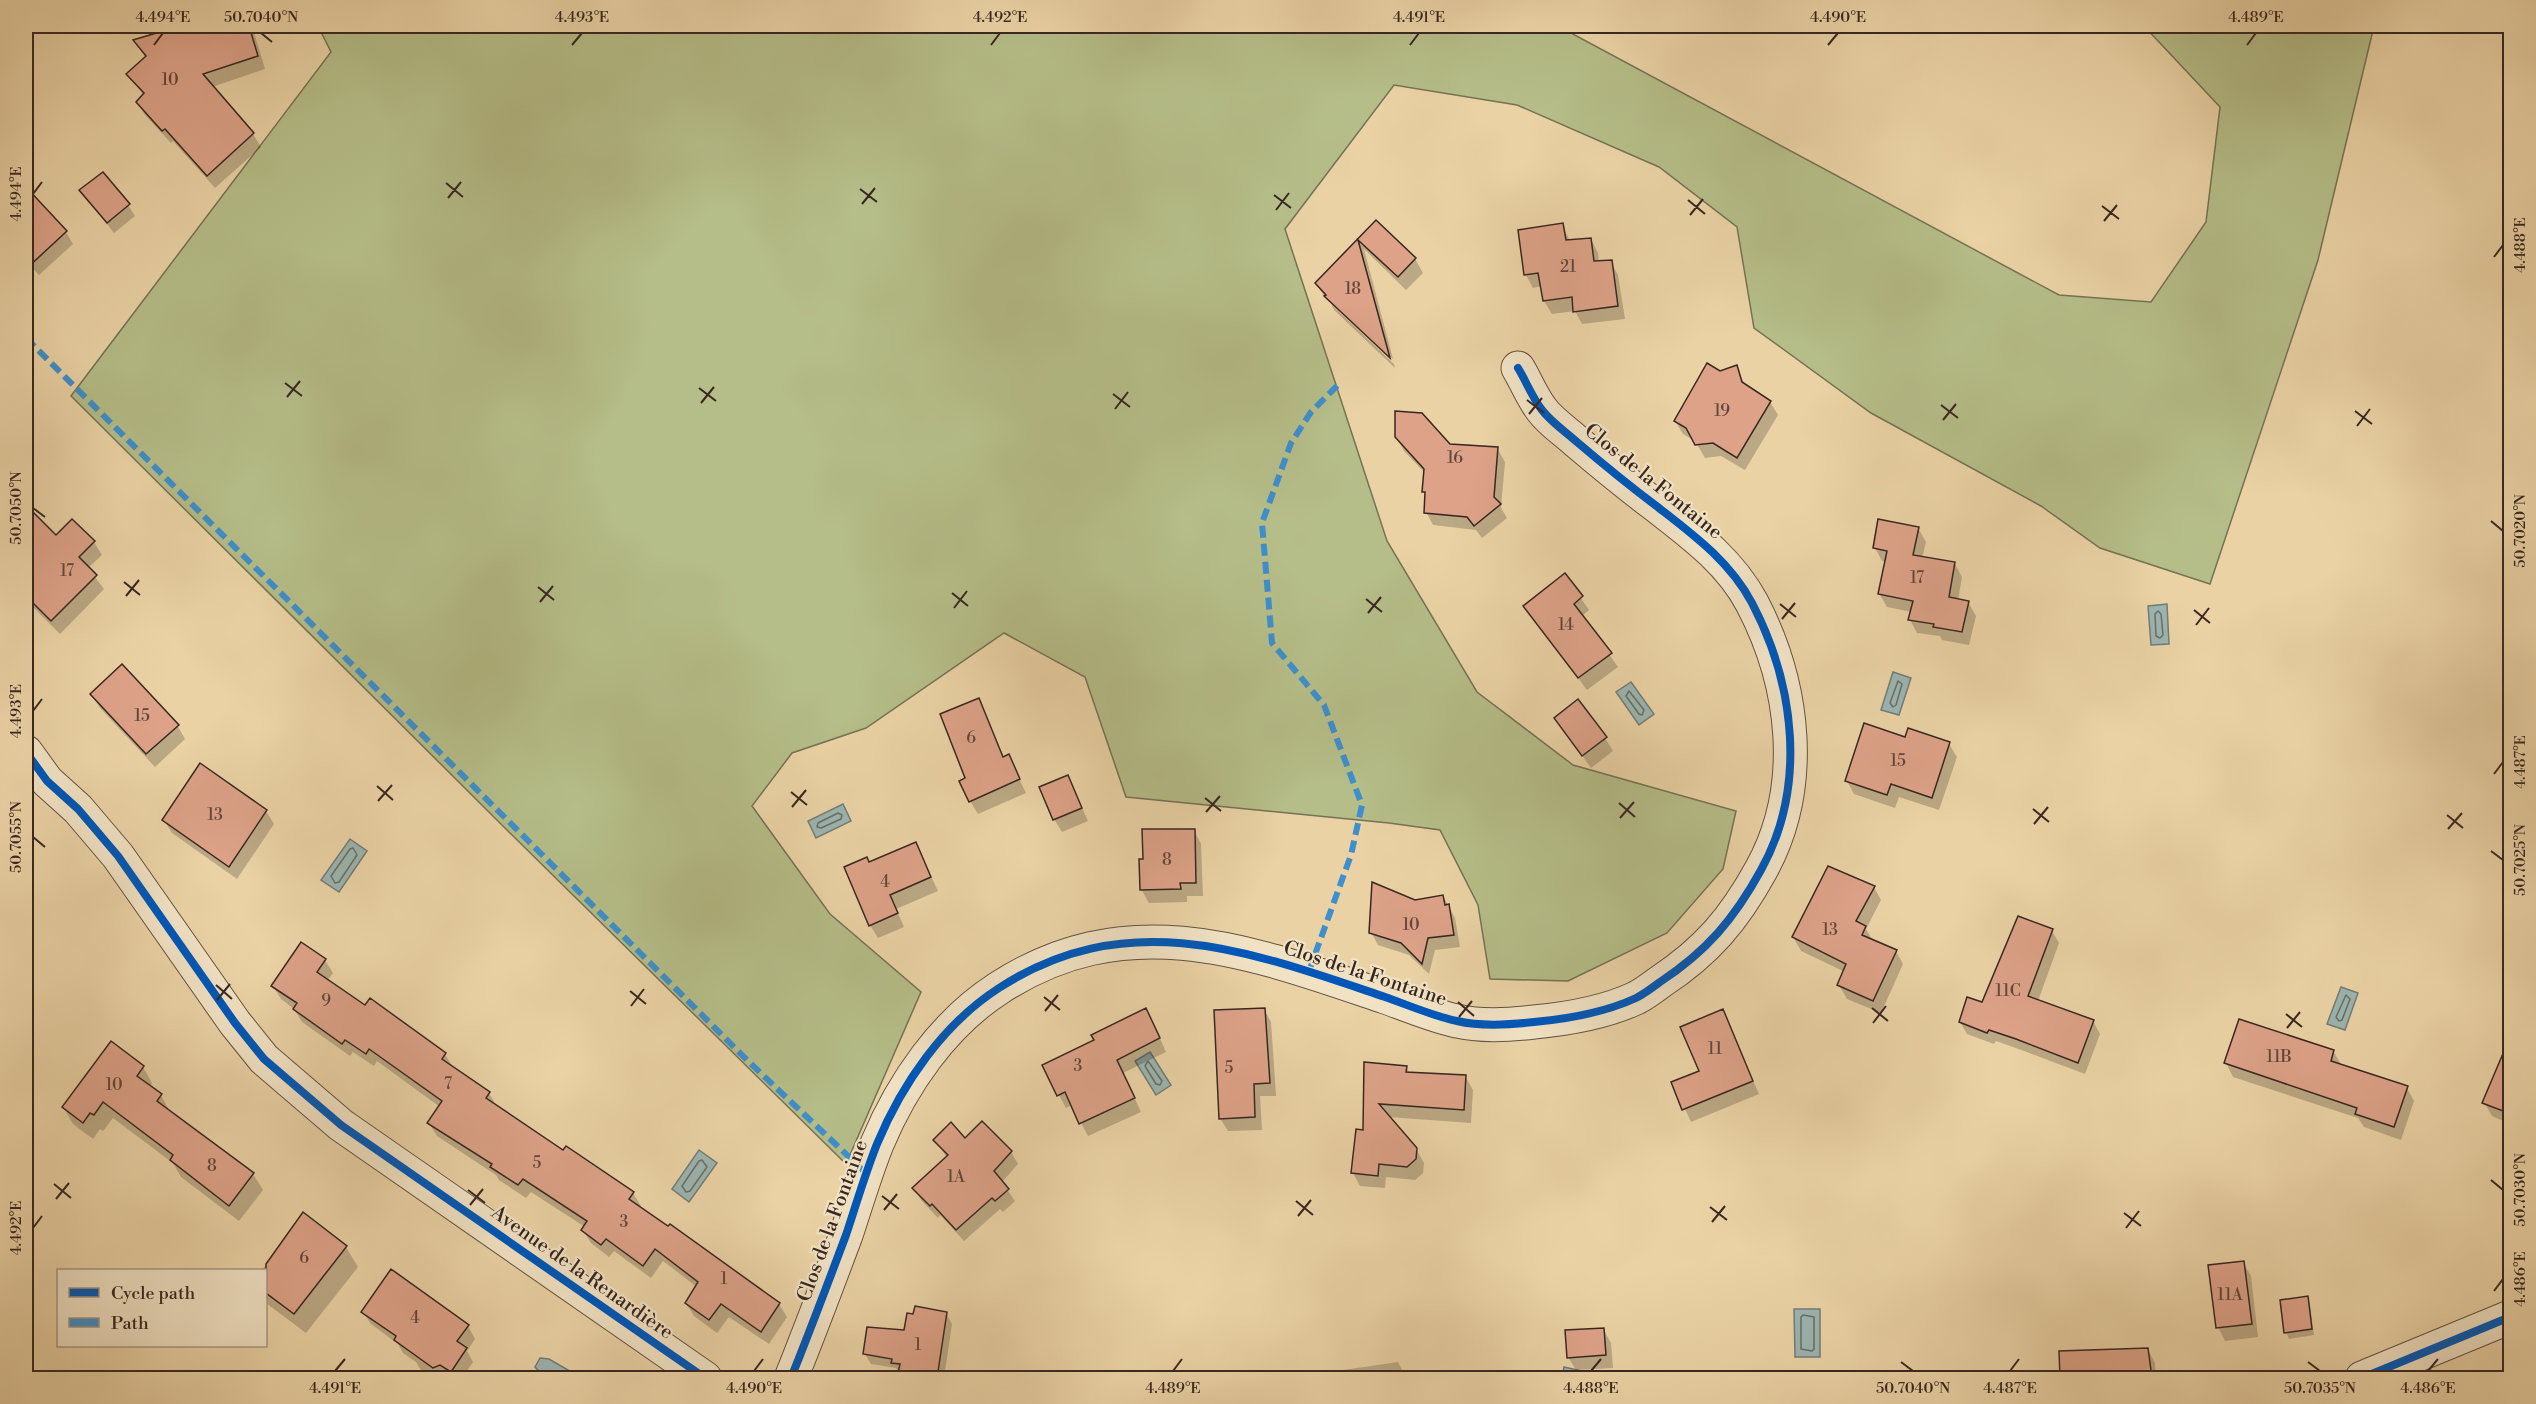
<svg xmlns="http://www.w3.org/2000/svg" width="2536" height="1404" viewBox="0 0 2536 1404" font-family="'Libre Bodoni',serif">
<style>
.green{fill:#b5bd88;stroke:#767254;stroke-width:1.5}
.water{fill:#9bb5b0;stroke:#737c77;stroke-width:1.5}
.shadow{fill:#0003}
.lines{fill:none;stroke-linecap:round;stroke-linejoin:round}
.shore{stroke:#6a6e68;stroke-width:1.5}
.building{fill:#dda288;stroke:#382721;stroke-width:1.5}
.minor-casing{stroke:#645242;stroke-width:35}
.minor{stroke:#f1e2c4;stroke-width:33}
.quiet{stroke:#3e8fcb;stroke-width:6;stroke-dasharray:12 6;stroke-linecap:butt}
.cycleway-casing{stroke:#f1e2c4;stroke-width:11}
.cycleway{stroke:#0057b8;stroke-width:8}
.ticks{fill:none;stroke:#382721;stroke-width:2}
.labels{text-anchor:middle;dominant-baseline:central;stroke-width:4.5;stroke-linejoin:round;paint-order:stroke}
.number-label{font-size:16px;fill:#61463b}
.street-label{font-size:20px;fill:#382721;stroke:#f1e2c4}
.neatline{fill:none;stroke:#382721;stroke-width:2}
.ticks-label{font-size:15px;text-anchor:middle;fill:#382721}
</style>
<rect width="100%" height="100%" fill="#ead2a5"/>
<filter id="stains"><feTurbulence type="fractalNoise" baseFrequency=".00333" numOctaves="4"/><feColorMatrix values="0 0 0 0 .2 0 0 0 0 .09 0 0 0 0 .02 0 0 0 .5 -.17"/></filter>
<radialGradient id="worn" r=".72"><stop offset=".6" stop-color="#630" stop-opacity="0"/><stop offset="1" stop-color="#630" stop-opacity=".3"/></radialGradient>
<!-- green -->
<polygon class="green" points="318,26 1558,26 2059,295 2151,302 2206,222 2220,107 2144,26 2374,26 2318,260 2210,584 2100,548 2041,506 1871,413 1754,328 1737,227 1659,167 1517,105 1394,85 1285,229 1387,541 1477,692 1573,765 1736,811 1723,869 1667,933 1568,981 1490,979 1478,905 1440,830 1389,823 1126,797 1085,677 1004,633 866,728 792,753 752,806 830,914 921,992 846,1164 509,832 71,396 331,52"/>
<!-- water -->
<g class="water">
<polygon points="2167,604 2169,644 2151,645 2148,606"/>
<polygon points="1893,672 1911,678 1899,715 1881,710"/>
<polygon points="1631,682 1654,714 1639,725 1616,692"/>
<polygon points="843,804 851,821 816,838 808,821"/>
<polygon points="350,839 367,851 339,892 321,880"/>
<polygon points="2341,987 2358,993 2345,1030 2327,1024"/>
<polygon points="1150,1052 1171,1085 1156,1095 1135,1061"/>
<polygon points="699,1150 717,1163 689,1202 672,1189"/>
<polygon points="1794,1309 1820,1309 1820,1357 1795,1357"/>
<polygon points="540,1358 549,1359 568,1370 570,1378 546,1378 535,1367"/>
<polygon points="1564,1367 1582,1371 1581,1378 1562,1378"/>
</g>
<!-- shadow -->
<g class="shadow">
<polygon points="185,26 252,26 265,69 212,87 253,134 261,147 215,188 173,141 171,143 145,115 137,102 144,96 128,74 146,58 135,41"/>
<polygon points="26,190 66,232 73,244 39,275 26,261"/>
<polygon points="81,190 128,205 135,216 114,233"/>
<polygon points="1376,223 1415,259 1423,273 1406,290 1364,249 1393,359 1329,299 1329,302 1316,284"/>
<polygon points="1562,225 1570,241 1591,239 1598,253 1599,262 1611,262 1618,275 1625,319 1582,324 1575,311 1552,314 1544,301 1542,286 1533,288 1526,275"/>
<polygon points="1331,304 1394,364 1395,368 1334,310"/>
<polygon points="1736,367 1746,387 1770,402 1778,415 1745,470 1721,456 1705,458 1695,441 1683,434 1675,421 1720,373"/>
<polygon points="1396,437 1449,446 1497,448 1505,462 1501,508 1507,518 1482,538 1476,530 1433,525 1426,512 1425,473 1404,451"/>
<polygon points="34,516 56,537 94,542 102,555 88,568 104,589 60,634 26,600 26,525"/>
<polygon points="1918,528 1926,542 1922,558 1955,564 1962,577 1958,601 1968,602 1976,616 1969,645 1942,640 1940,636 1917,633 1910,620 1912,612 1887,607 1879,593 1886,562 1882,561 1875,548"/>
<polygon points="1565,575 1589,610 1582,616 1618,667 1587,690 1525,606"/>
<polygon points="92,695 177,725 185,739 155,767 100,708"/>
<polygon points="978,700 1004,758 1008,756 1026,793 978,814 970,801 967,779"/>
<polygon points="1556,719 1605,738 1613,751 1591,768"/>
<polygon points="1906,739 1949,744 1957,757 1939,810 1899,797 1895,808 1854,794 1847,781"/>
<polygon points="1068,777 1088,821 1062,832 1054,819"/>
<polygon points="266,811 274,824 237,879 172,833 164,820"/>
<polygon points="1194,830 1201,844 1203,896 1187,896 1187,902 1149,903 1141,889"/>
<polygon points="916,844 938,891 896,909 904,927 878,938 870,925 869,864"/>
<polygon points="1874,887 1881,900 1866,929 1873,941 1896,951 1903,964 1881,1013 1847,999 1839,985 1845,972 1801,951 1793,937"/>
<polygon points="1443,896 1455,918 1460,947 1435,950 1429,974 1409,955 1378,945 1371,932 1415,901"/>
<polygon points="2052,931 2059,943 2038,1001 2093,1021 2100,1034 2085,1074 2024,1051 1996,1041 1994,1044 1967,1034 1960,1022 1983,1004"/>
<polygon points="325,960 333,973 327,981 365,1007 445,1054 453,1068 489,1093 497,1107 563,1152 633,1193 641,1206 639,1208 779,1304 787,1317 769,1344 729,1317 717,1333 694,1316 686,1303 697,1287 663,1261 651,1278 614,1251 609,1257 591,1243 583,1230 585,1227 531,1192 526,1198 499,1180 496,1175 437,1136 429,1123 440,1107 377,1061 374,1066 353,1052 350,1056 302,1022 294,1009 281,999 273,986"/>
<polygon points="1264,1009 1271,1022 1276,1096 1260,1096 1262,1130 1228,1131 1220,1118"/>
<polygon points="1722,1011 1759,1094 1691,1122 1673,1083 1701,1071"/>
<polygon points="1153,1023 1166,1052 1123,1073 1141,1112 1088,1136 1072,1105 1066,1108 1059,1095"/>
<polygon points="2510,1040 2510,1124 2492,1116 2484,1102"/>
<polygon points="2333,1051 2341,1064 2407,1088 2414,1101 2401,1140 2364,1127 2358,1118 2233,1077 2226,1063"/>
<polygon points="1365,1064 1406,1067 1410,1073 1465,1076 1473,1090 1471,1123 1388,1117 1416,1149 1424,1163 1423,1173 1415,1180 1386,1177 1385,1188 1360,1186 1353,1173 1365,1131"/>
<polygon points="143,1067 152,1083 150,1087 161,1095 170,1112 253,1174 263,1190 239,1221 181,1177 173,1163 113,1118 103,1131 100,1129 93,1139 73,1124 64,1108"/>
<polygon points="935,1140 965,1140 1011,1152 1018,1164 1002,1182 1015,1201 1003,1212 1000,1209 964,1241 940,1215 938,1218 921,1200 914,1188 947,1158"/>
<polygon points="304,1214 346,1247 358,1267 306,1333 266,1303 266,1270 262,1270"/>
<polygon points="2243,1262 2251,1276 2258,1337 2225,1341 2218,1327"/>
<polygon points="2307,1298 2310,1304 2314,1335 2289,1339 2286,1332"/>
<polygon points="363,1312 468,1326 475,1339 467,1351 473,1362 462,1378 429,1378 424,1375 416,1362 403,1353 398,1344 371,1324"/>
<polygon points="946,1313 952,1324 944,1378 899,1378 900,1373 896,1368 871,1364 865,1354"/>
<polygon points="1603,1329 1611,1343 1613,1368 1576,1370 1568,1357"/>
<polygon points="2148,1350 2155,1363 2156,1378 2062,1378 2060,1353"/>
<polygon points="1398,1362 1406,1378 1344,1378 1343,1370"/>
</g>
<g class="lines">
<!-- shore -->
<g class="shore">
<polygon points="2158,611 2161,614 2163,635 2160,638 2156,636 2155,614"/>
<polygon points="1898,681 1902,684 1896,705 1893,707 1890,703"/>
<polygon points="1629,691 1644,710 1642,715 1639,714 1626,696"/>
<polygon points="838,813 842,815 841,819 821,828 817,827 818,823"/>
<polygon points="353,848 357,855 339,882 335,883 331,876 350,849"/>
<polygon points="2346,995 2350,999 2342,1020 2339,1021 2336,1017"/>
<polygon points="1148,1061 1162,1081 1160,1085 1156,1084 1145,1066"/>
<polygon points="702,1160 707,1167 690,1191 686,1192 682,1186 699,1161"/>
<polygon points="1803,1315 1814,1317 1814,1349 1812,1351 1801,1349 1801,1317"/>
</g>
</g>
<!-- building -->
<g class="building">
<polygon points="180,26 249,26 258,56 203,74 254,133 207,176 165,129 162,131 136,102 144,93 126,74 146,56 133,40"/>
<polygon points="103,172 130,204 107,223 79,190"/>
<polygon points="26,187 67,231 26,269"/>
<polygon points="1376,220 1416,258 1398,277 1358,240 1390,358 1324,296 1326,295 1315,283"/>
<polygon points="1563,223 1566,240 1591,238 1594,261 1612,260 1618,306 1573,312 1572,297 1543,301 1538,273 1524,275 1518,230"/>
<polygon points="1707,363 1720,371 1737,365 1742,382 1771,401 1737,458 1713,443 1695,445 1686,428 1674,421"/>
<polygon points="1395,411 1422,413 1450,444 1498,447 1494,497 1501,504 1474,526 1467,517 1424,513 1425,492 1422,492 1424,469 1395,437"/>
<polygon points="26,505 56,535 72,519 95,541 79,557 97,575 51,621 26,596"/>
<polygon points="1878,519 1919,527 1913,555 1955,562 1949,597 1969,601 1962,632 1933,627 1934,624 1908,620 1913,601 1878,594 1887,551 1873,548"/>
<polygon points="1565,573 1583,596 1574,604 1612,653 1578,678 1523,606"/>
<polygon points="122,664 179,725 146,754 90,694"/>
<polygon points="979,698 1003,757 1009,754 1020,779 969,802 959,781 965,778 940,714"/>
<polygon points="1578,699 1607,737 1582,756 1554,718"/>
<polygon points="1864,723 1905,737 1908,728 1950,742 1932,798 1891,784 1887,795 1845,781"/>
<polygon points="200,763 267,810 229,867 162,820"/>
<polygon points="1068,775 1082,808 1053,820 1039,787"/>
<polygon points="1142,829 1195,829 1196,883 1180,883 1181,889 1140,890 1139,859 1143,859"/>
<polygon points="916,842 931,877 890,895 898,913 869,926 844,867 867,857 869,862"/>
<polygon points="1828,866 1875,886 1856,921 1866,926 1862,935 1897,950 1873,1001 1837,985 1846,964 1792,937"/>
<polygon points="1372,882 1415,900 1443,895 1445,905 1449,904 1454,935 1428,938 1422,964 1401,943 1369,933"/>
<polygon points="2018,916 2053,929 2028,996 2094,1020 2078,1063 2016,1039 1989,1030 1987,1033 1959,1022 1967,997 1982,1002"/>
<polygon points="301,942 326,959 317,972 365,1005 370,998 446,1053 442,1059 490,1092 486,1098 563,1150 566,1146 634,1192 629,1199 668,1226 670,1224 780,1303 761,1332 721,1304 709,1320 685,1303 698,1282 655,1249 643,1266 606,1239 601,1245 581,1230 587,1221 523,1179 518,1185 490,1167 492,1164 427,1123 442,1101 369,1049 366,1054 345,1040 342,1044 293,1009 297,1003 271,986"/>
<polygon points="1146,1008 1160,1038 1117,1060 1135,1098 1079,1124 1065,1092 1057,1096 1042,1065 1094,1040 1091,1035"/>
<polygon points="1265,1008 1270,1083 1254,1084 1255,1117 1219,1119 1214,1010"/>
<polygon points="1723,1009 1753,1081 1682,1110 1671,1082 1699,1071 1680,1027"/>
<polygon points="2239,1019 2334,1050 2331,1061 2408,1086 2394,1127 2355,1114 2357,1108 2224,1063"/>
<polygon points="2510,1037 2511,1037 2511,1114 2482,1103"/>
<polygon points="111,1041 144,1066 137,1076 162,1094 157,1101 254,1173 229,1206 170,1160 173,1155 103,1102 94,1115 90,1113 83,1123 62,1107"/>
<polygon points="1364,1062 1407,1066 1406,1072 1466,1075 1464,1110 1379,1104 1417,1148 1416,1159 1407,1167 1379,1164 1378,1176 1351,1173 1356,1129 1363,1130"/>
<polygon points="982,1121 1012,1151 994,1171 1009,1189 995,1201 992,1198 956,1230 932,1204 930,1206 912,1188 948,1155 933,1140 951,1122 965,1138"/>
<polygon points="303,1212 347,1246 294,1314 266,1293 266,1264"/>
<polygon points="2244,1261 2252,1324 2216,1328 2208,1265"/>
<polygon points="391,1269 469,1325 457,1341 467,1348 451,1372 440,1365 433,1368 394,1340 396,1336 361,1312"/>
<polygon points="2308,1296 2312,1329 2284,1333 2280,1300"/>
<polygon points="915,1306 947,1312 937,1378 897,1378 900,1364 891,1363 892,1359 863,1354 867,1327 904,1330 907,1313 913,1314"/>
<polygon points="1604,1328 1606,1355 1567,1358 1565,1330"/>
<polygon points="2148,1348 2152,1378 2060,1378 2059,1351"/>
</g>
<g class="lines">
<!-- minor casing -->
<g class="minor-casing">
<g id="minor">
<polyline points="26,752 47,781 78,809 118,856 235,1023 264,1059 341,1125 705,1378"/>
<path d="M791,1378C810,1331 828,1283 846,1235C856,1205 865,1174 877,1144C902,1084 943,1024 999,988C1128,904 1252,952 1385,997C1408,1005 1433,1016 1457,1021C1482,1027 1509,1025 1534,1022C1566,1019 1606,1012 1636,998C1644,994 1652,988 1660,982C1707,951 1734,919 1761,870C1807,787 1795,685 1752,603C1730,562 1695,536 1659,508C1631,487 1604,465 1577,442C1566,432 1551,422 1542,410C1532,397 1526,381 1518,368"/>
<polyline points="2362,1378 2510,1317"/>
</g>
</g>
<!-- minor -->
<use href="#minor" class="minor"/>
<!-- quiet -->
<g class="quiet">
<polyline points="26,338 748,1061 867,1174"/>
<polyline points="1309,971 1351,855 1362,805 1324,705 1272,643 1262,523 1291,443 1311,412 1339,384"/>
</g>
<!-- cycleway casing -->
<g class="cycleway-casing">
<g id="cycleway">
<polyline points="26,752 47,781 78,809 118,856 235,1023 264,1059 341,1125 705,1378"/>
<path d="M791,1378C810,1331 828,1283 846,1235C856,1205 865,1174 877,1144C902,1084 943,1024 999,988C1128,904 1252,952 1385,997C1408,1005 1433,1016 1457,1021C1482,1027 1509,1025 1534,1022C1566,1019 1606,1012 1636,998C1644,994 1652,988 1660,982C1707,951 1734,919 1761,870C1807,787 1795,685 1752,603C1730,562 1695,536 1659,508C1631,487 1604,465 1577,442C1566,432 1551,422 1542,410C1532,397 1526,381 1518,368"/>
<polyline points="2362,1378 2510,1317"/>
</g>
</g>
<!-- cycleway -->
<use href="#cycleway" class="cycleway"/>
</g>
<!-- ticks -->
<path class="ticks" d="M261,33L272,42M154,45L163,33M572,45L582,33M991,45L1000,33M1410,45L1419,33M1828,45L1838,33M2247,45L2256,33M446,183L463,197M860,189L877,202M33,194L42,182M1274,195L1291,208M448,198L461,182M1688,200L1705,214M862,204L875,188M2102,206L2119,219M1276,210L1289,193M1690,215L1703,199M2104,221L2117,205M2494,257L2503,245M285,383L302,396M699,388L716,401M1113,394L1130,407M287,397L300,381M1527,400L1544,413M701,403L714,387M1941,405L1958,418M1115,409L1128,392M2355,411L2372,424M1529,414L1542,398M1943,420L1956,404M2357,426L2370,409M33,508L45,517M2491,521L2503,531M124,582L140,595M538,587L554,600M952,593L968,606M126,596L139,580M1366,599L1382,612M540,602L553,586M1780,604L1796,617M954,608L967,591M2194,610L2210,623M1368,613L1381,597M1782,619L1795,603M2196,625L2209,608M33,711L42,699M2494,774L2503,762M377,786L393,800M791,792L807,805M1205,798L1221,811M378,801L392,785M1619,803L1635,817M792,807L806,790M2033,809L2049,822M1206,812L1220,796M2447,815L2463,828M1620,818L1634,802M2034,824L2048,807M2448,829L2462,813M33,837L45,847M2491,851L2503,860M216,985L232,999M630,991L646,1004M1044,997L1060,1010M217,1000L230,984M1458,1002L1474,1016M631,1006L644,989M1872,1008L1888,1021M1045,1011L1058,995M2286,1014L2302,1027M1459,1017L1472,1001M1873,1023L1886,1006M2287,1028L2300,1012M2491,1180L2503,1190M54,1184L71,1198M468,1190L485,1203M882,1196L899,1209M56,1199L69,1183M1296,1201L1313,1215M470,1205L483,1189M1710,1207L1727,1220M884,1210L897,1194M2124,1213L2141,1226M1298,1216L1311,1200M1712,1222L1725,1206M33,1228L42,1216M2126,1228L2139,1211M2494,1291L2503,1279M1901,1362L1913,1371M2308,1362L2320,1371M335,1371L345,1359M754,1371L763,1359M1173,1371L1182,1359M1591,1371L1601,1359M2010,1371L2019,1359M2428,1371L2438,1359"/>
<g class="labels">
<!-- number labels -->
<g class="number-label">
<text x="170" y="80">10</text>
<text x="1568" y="267">21</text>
<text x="1353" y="289">18</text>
<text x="1722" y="411">19</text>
<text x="1455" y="458">16</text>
<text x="67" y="571">17</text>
<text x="1917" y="578">17</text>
<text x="1566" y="625">14</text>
<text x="142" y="716">15</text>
<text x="971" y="738">6</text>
<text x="1898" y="761">15</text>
<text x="215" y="815">13</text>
<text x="1167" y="860">8</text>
<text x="885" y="882">4</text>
<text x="1411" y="925">10</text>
<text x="1830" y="930">13</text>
<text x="2008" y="991">11C</text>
<text x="326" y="1001">9</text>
<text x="1715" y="1049">11</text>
<text x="2279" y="1057">11B</text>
<text x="1078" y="1066">3</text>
<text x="1229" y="1068">5</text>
<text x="448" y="1084">7</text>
<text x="114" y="1085">10</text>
<text x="537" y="1163">5</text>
<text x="212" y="1166">8</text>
<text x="956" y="1177">1A</text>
<text x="624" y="1222">3</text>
<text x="304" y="1258">6</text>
<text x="724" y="1279">1</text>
<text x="2230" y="1295">11A</text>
<text x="415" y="1318">4</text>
<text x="918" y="1345">1</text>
</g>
<!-- street labels -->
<g class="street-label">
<text transform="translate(1653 482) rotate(39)">Clos de la Fontaine</text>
<text transform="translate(1365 974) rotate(18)">Clos de la Fontaine</text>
<text transform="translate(833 1221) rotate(-70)">Clos de la Fontaine</text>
<text transform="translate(582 1273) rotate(35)">Avenue de la Renardière</text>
</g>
</g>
<!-- margin -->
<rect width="2536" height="1404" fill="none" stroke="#ead2a5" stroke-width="66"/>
<!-- legend -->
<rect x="57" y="1269" width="210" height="78" fill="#f1e2c4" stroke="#a79783" stroke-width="1.5"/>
<rect x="69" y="1288" width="30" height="9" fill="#0057b8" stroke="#a79783" stroke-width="1.5"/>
<text x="111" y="1299" font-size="18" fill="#382721">Cycle path</text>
<rect x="69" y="1318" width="30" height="9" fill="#3e8fcb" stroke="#a79783" stroke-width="1.5"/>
<text x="111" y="1329" font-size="18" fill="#382721">Path</text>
<rect x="33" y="33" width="2470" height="1338" class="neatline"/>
<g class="ticks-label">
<text x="163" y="22">4.494°E</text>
<text x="261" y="22">50.7040°N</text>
<text x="582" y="22">4.493°E</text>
<text x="1000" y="22">4.492°E</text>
<text x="1419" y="22">4.491°E</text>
<text x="1838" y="22">4.490°E</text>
<text x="2256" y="22">4.489°E</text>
<text transform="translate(16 194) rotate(-90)" y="5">4.494°E</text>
<text transform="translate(2520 245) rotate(-90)" y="5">4.488°E</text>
<text transform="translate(16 508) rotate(-90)" y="5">50.7050°N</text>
<text transform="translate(2520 531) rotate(-90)" y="5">50.7020°N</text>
<text transform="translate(16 711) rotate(-90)" y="5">4.493°E</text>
<text transform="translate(2520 762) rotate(-90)" y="5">4.487°E</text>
<text transform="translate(16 837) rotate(-90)" y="5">50.7055°N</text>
<text transform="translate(2520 860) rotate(-90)" y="5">50.7025°N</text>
<text transform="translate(2520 1190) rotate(-90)" y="5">50.7030°N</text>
<text transform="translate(16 1228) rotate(-90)" y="5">4.492°E</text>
<text transform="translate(2520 1279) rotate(-90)" y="5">4.486°E</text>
<text x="335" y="1393">4.491°E</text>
<text x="754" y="1393">4.490°E</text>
<text x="1173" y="1393">4.489°E</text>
<text x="1591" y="1393">4.488°E</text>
<text x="1913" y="1393">50.7040°N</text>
<text x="2010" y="1393">4.487°E</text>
<text x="2320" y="1393">50.7035°N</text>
<text x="2428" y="1393">4.486°E</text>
</g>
<rect width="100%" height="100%" filter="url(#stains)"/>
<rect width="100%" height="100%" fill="url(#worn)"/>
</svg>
